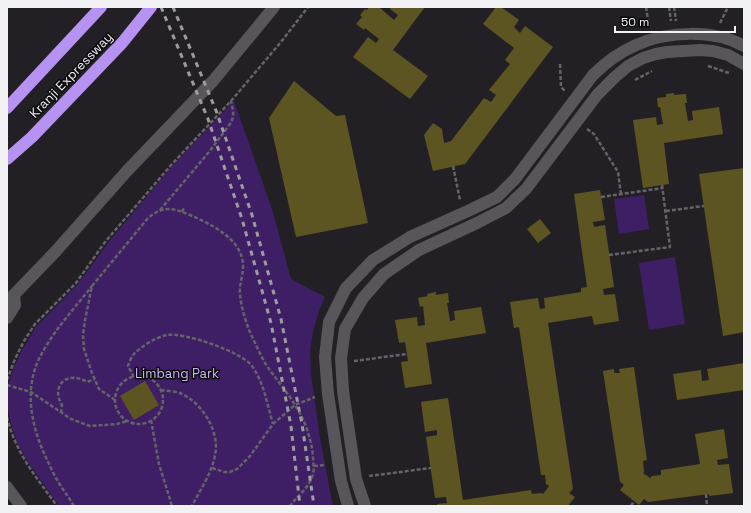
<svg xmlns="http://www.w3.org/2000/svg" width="751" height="513" viewBox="0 0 751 513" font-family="'Space Grotesk',sans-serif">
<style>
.green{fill:#3e1f65}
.building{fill:#5d5521}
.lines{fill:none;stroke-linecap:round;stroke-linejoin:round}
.path{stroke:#656368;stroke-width:2.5;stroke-dasharray:4 2;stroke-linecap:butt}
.minor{stroke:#58565b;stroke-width:12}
.secondary{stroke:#58565b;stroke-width:12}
.motorway{stroke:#b692f2;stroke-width:12}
.rail{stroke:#9c9c9f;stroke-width:3;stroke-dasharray:5 5;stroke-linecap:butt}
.labels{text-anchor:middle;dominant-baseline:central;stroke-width:3;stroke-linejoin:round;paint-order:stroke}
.street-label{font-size:13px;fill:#f2f2f5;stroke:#0b0a0c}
.park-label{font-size:13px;fill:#cdb8f7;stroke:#0b0a0c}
</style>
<rect width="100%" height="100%" fill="#222025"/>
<!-- green -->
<g class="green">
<polygon points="234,101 272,209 291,279 325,297 319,311 313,332 310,352 311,374 320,438 333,506 59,506 30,465 18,445 11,424 8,408 7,396 9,382 14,367 22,350 36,327 78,284 108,243 173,165"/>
<polygon points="644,195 649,229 619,234 614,199"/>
<polygon points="675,257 685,324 649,330 639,263"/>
</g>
<!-- building -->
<g class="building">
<polygon points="369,7 380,7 380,8 394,20 398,15 390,9 391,7 425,7 393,50 428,76 410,99 353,57 368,37 376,43 379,39 365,28 364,30 356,24 362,17 360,15 365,9 367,10"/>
<polygon points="496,7 501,7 519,20 514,27 520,33 525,26 553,47 465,164 433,171 424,135 433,123 442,129 444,143 451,141 484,98 491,102 496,95 489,90 510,64 505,60 514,48 483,24"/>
<polygon points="294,81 336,116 345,115 368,223 296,237 269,118"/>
<polygon points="674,93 674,95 686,94 687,103 685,103 688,121 693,120 692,111 719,107 723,134 664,143 669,184 643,188 633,120 656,117 657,125 663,124 660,107 658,107 657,98 666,97 666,94"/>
<polygon points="744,168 744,332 723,336 699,174"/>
<polygon points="600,190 605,220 593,222 594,227 605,225 614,287 603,289 604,295 615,294 619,321 594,325 592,316 548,323 573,489 569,493 575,497 568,506 437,506 437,504 447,503 446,497 435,498 426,437 437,435 437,430 425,432 421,402 448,398 463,500 531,490 532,494 541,493 543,494 549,486 546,484 545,475 541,475 519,327 514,328 510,302 538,298 540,309 545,308 544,298 581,292 581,288 587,287 574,194"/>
<polygon points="540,219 551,233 538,243 527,229"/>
<polygon points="436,292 436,295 448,293 449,303 447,303 450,321 455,320 454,311 481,307 486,333 426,343 432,384 405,388 401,362 408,361 405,342 399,343 395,320 417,317 418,326 425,325 423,306 420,307 418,298 428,296 427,294"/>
<polygon points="744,363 744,390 677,400 673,374 701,370 702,381 709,380 707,369"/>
<polygon points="634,367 647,460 643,461 644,471 643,473 650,478 652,476 661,475 661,470 700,464 695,434 724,429 728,458 717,460 718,465 729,464 733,493 709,496 709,494 648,502 644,499 639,505 620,490 624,485 620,482 603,371 614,369 614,373 620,373 619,369"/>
<polygon points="145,381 159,405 134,420 120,396"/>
</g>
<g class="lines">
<!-- path -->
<g class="path">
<polyline points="646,7 649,26"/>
<polyline points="669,7 671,21"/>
<polyline points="674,7 676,21"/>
<polyline points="720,23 728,7"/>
<polyline points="560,64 561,87 565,91"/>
<polyline points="708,66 729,73"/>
<polyline points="635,80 652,71"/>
<polyline points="587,129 594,134 618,172 621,194"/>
<polyline points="453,166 460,200"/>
<polyline points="601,197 663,188"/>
<path d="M160,210L209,152L230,124C235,116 233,110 231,101"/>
<polyline points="666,211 704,206"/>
<polyline points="182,212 184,208"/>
<polyline points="609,255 670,247 662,185"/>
<polyline points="354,361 407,354"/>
<circle cx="139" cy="400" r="24"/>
<path d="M134,377L128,366C129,363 131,358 133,355C140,347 156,337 167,335C184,332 242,352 252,366C264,383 267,404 273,424"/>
<polyline points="7,380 15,359 24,341 35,324 76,283 105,242 172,164 231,101 281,42 308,7"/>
<polyline points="7,385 31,392 71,419 90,426 117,424 128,421"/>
<path d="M161,390C167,391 176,391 182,394C203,404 220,432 215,455C212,473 200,490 192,506"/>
<path d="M115,400L99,389L92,373L84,349L83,335L85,320L92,286L148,218C164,205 173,208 190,215C211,224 244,240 243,267C243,276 239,285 240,294C241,306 245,319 249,330C254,341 259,352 265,363C274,377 286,390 295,405C305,421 311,437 313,456C313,463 315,471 312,477C307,490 298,495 290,506"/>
<path d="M61,413L62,405C50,385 68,370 87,382L95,379"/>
<path d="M7,417C15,452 36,477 57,506"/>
<polyline points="151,420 159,464 172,506"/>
<polyline points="314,466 325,465"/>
<polyline points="212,468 224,472 230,472 237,469 250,456 273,424 295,405 315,397"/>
<polyline points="369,476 431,468"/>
<polyline points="706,494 707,506"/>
<path d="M74,506C69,498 64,491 59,483C55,477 52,470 49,464C32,430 22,390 41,355C54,330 74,309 92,286"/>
<polyline points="631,506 634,501"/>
</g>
<!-- minor -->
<g class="minor">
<path d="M348,506L341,481L328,394L325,357L329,322L346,288L373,260L410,237L470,210L497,197L515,179L593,75C605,63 620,52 636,45C668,31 713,29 744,46"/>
<polyline points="365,506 356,479 343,391 341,358 345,329 363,298 384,274 419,250 477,223 506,208 526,189 597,95 615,77 628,66 643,58 656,54 667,52 700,50 713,51 728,55 744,64"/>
</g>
<!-- secondary -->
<g class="secondary">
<polyline points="7,302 56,251 127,171 213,81 274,7"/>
<polyline points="7,318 15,305 14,296"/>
<polyline points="7,487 21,506"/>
</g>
<!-- motorway -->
<g class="motorway">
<polyline points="7,108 101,7"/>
<polyline points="7,159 32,137 122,43 151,7"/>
</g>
<!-- rail -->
<g class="rail">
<polyline points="161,7 208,119 242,219 271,323 291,426 300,506"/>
<polyline points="173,7 217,113 252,215 281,319 302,424 314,506"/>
</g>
</g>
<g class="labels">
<!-- street labels -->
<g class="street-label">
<text transform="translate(71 75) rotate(-46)">Kranji Expressway</text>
</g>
<!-- park labels -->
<g class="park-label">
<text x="177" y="373">Limbang Park</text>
</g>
</g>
<!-- border -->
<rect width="751" height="513" fill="none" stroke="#f2f2f5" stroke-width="16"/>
<!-- scale -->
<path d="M615 26v6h120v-6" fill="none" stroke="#f2f2f5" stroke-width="2"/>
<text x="621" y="26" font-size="12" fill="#f2f2f5" stroke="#0b0a0c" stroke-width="3" paint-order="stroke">50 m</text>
</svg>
